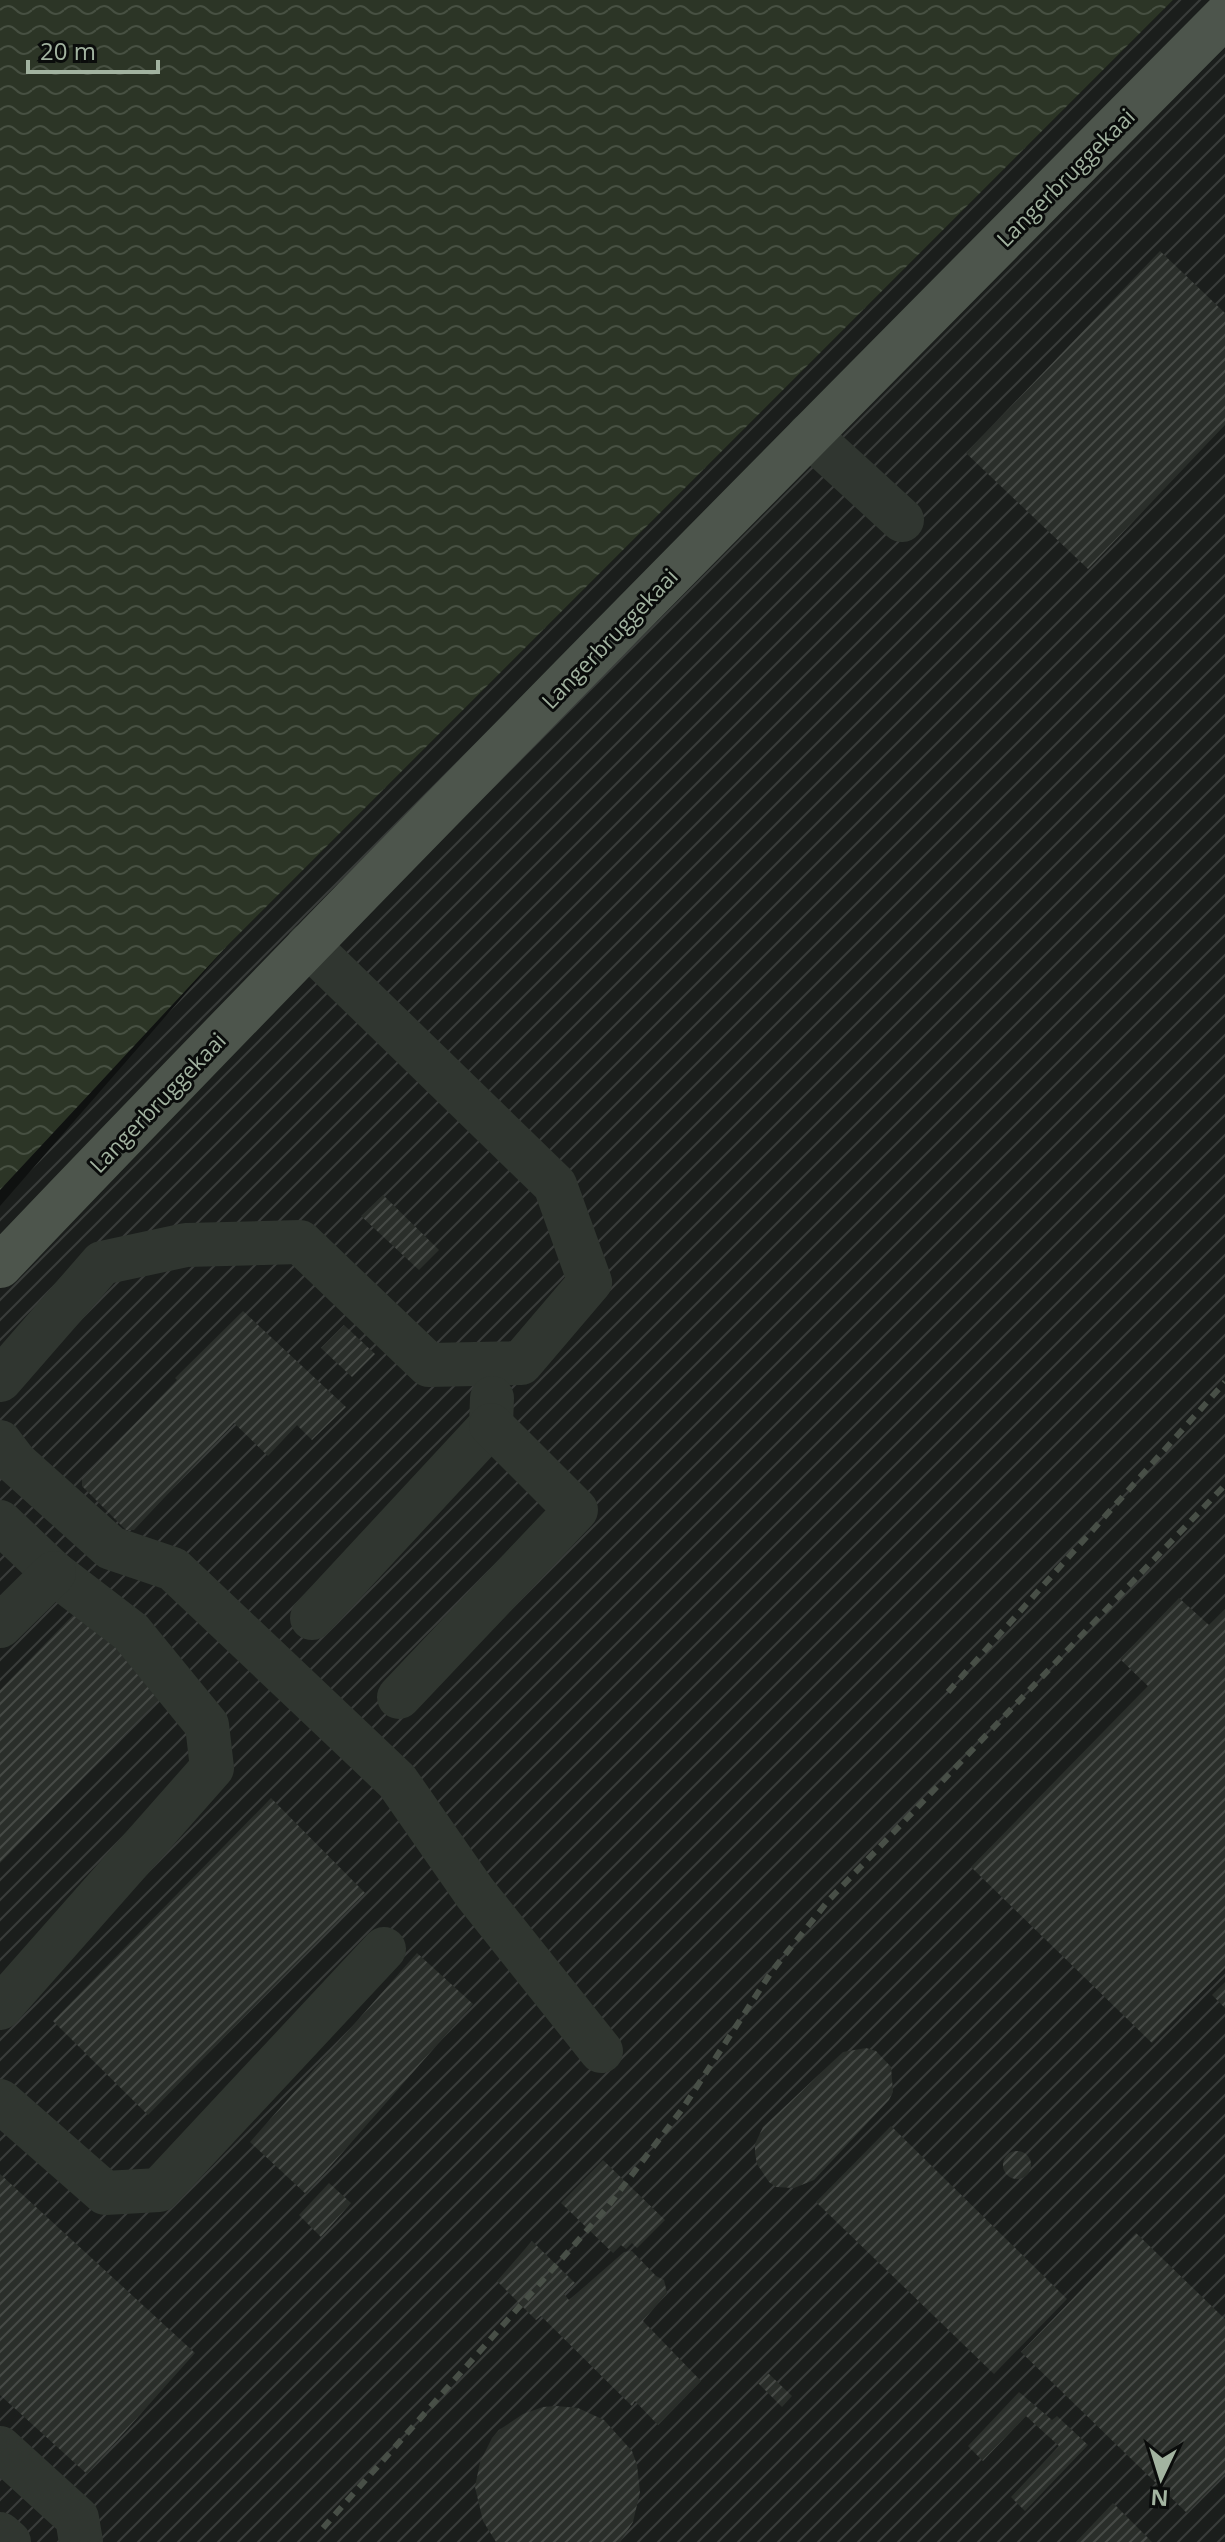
<svg xmlns="http://www.w3.org/2000/svg" width="1225" height="2542" viewBox="0 0 1225 2542" font-family="'Open Sans',sans-serif">
<style>
.industrial{fill:url(#industrial-furrows)}
.water{fill:url(#water-waves)}
.building{fill:url(#building-hatch)}
.lines{fill:none;stroke-linecap:round;stroke-linejoin:round}
.minor{stroke:#303630;stroke-width:44}
.major{stroke:#4d554c;stroke-width:44}
.rail{stroke:#484f47;stroke-width:6;stroke-dasharray:10 8;stroke-linecap:butt}
.labels{text-anchor:middle;dominant-baseline:central;stroke-width:6;stroke-linejoin:round;paint-order:stroke}
.street-label{font-size:22px;fill:#a2b3a0;stroke:#0a0c0b}
</style>
<defs>
<pattern id="industrial-furrows" width="10" height="10" patternUnits="userSpaceOnUse" patternTransform="scale(2)"><rect width="10" height="10" fill="#1b1e1c"/><path d="M-1 1l2-2M0 10L10 0M9 11l2-2" fill="none" stroke="#393c3a"/></pattern>
<pattern id="water-waves" width="16" height="10" patternUnits="userSpaceOnUse" patternTransform="scale(2)"><rect width="16" height="10" fill="#2c3526"/><path d="M0 5q4-4 8 0t8 0" fill="none" stroke="#475042"/></pattern>
<pattern id="building-hatch" width="6" height="6" patternUnits="userSpaceOnUse" patternTransform="scale(2)"><rect width="6" height="6" fill="#2a2e2a"/><path d="M-1 1l2-2M0 6l6-6M5 7l2-2" fill="none" stroke="#464a46"/></pattern>
</defs>
<rect width="100%" height="100%" fill="#0f1110"/>
<!-- industrial -->
<polygon class="industrial" points="1173,0 1225,0 1225,2542 0,2542 0,1206 227,946"/>
<!-- water -->
<polygon class="water" points="0,0 1173,0 227,946 0,1190"/>
<!-- building -->
<g class="building">
<polygon points="1160,251 1225,313 1225,425 1088,569 966,453"/>
<polygon points="383,1195 439,1250 419,1270 361,1216"/>
<polygon points="243,1311 346,1407 312,1440 297,1425 268,1456 234,1423 134,1530 126,1530 82,1486 82,1479 177,1380 175,1378"/>
<polygon points="344,1325 375,1354 352,1377 321,1348"/>
<polygon points="1179,1598 1209,1625 1225,1609 1225,1968 1152,2043 971,1867 1148,1686 1120,1659"/>
<polygon points="81,1607 166,1692 0,1863 0,1690"/>
<polygon points="271,1798 365,1893 148,2115 53,2021"/>
<polygon points="417,1953 473,2004 306,2194 250,2142"/>
<polygon points="1225,1982 1225,2008 1212,1995"/>
<polygon points="866,2048 876,2051 891,2067 893,2092 889,2100 814,2180 794,2188 776,2187 769,2182 757,2164 755,2153 755,2144 763,2127 843,2052"/>
<polygon points="891,2126 1067,2299 994,2374 816,2202"/>
<circle cx="1017" cy="2165" r="14"/>
<polygon points="603,2160 665,2220 637,2248 632,2243 626,2249 621,2245 613,2253 561,2203"/>
<polygon points="0,2174 195,2353 87,2474 0,2395"/>
<polygon points="329,2183 351,2203 321,2237 299,2215"/>
<polygon points="1136,2233 1225,2319 1225,2474 1187,2513 1021,2352"/>
<polygon points="532,2241 575,2283 564,2294 569,2300 624,2252 632,2251 656,2276 664,2280 667,2293 643,2321 701,2381 658,2425 635,2401 632,2406 541,2316 536,2320 497,2281"/>
<polygon points="768,2373 792,2396 782,2407 758,2383"/>
<polygon points="1019,2392 1052,2420 1057,2416 1088,2445 1025,2511 1011,2497 1059,2446 1026,2416 983,2461 968,2446"/>
<polygon points="556,2406 578,2408 604,2420 632,2451 637,2465 640,2492 633,2522 620,2542 496,2542 483,2521 475,2487 480,2462 492,2438 499,2430 523,2414 543,2407"/>
<polygon points="1113,2503 1152,2542 1076,2542"/>
</g>
<g class="lines">
<!-- minor -->
<g class="minor">
<polyline points="809,435 902,520"/>
<polyline points="0,1380 102,1263 186,1245 300,1242 429,1365 521,1363 590,1282 555,1185 308,945"/>
<polyline points="0,1442 16,1463 111,1548 173,1569 397,1781 475,1893 601,2051"/>
<polyline points="0,1522 54,1573 131,1632 207,1725 212,1768 0,2008"/>
<polyline points="312,1618 491,1425 492,1398"/>
<polyline points="0,1626 54,1573"/>
<polyline points="399,1697 576,1510 491,1425"/>
<polyline points="0,2101 105,2193 159,2190 384,1949"/>
<polyline points="0,2448 77,2518 81,2542"/>
<polyline points="0,2534 9,2542"/>
</g>
<!-- major -->
<path class="major" d="M0,1266C403,844 814,430 1225,16"/>
<!-- rail -->
<g class="rail">
<polyline points="948,1692 1225,1382"/>
<polyline points="323,2528 605,2210 683,2108 772,1971 828,1901 1225,1485"/>
</g>
</g>
<g class="labels">
<!-- street labels -->
<g class="street-label">
<text transform="translate(1065 177) rotate(-45)">Langerbruggekaai</text>
<text transform="translate(609 638) rotate(-46)">Langerbruggekaai</text>
<text transform="translate(157 1102) rotate(-46)">Langerbruggekaai</text>
</g>
</g>
<!-- north arrow -->
<g transform="translate(1161 2478) rotate(184)" stroke="#0a0c0b" stroke-width="6" paint-order="stroke">
<path d="M0-6L14 30L0 20L-14 30Z" fill="#a2b3a0"/>
<text y="-12" font-size="22" font-weight="bold" text-anchor="middle" fill="#a2b3a0">N</text>
</g>
<!-- scale -->
<path d="M28 60v12h130v-12" fill="none" stroke="#a2b3a0" stroke-width="4"/>
<text x="40" y="60" font-size="24" fill="#a2b3a0" stroke="#0a0c0b" stroke-width="6" paint-order="stroke">20 m</text>
</svg>
